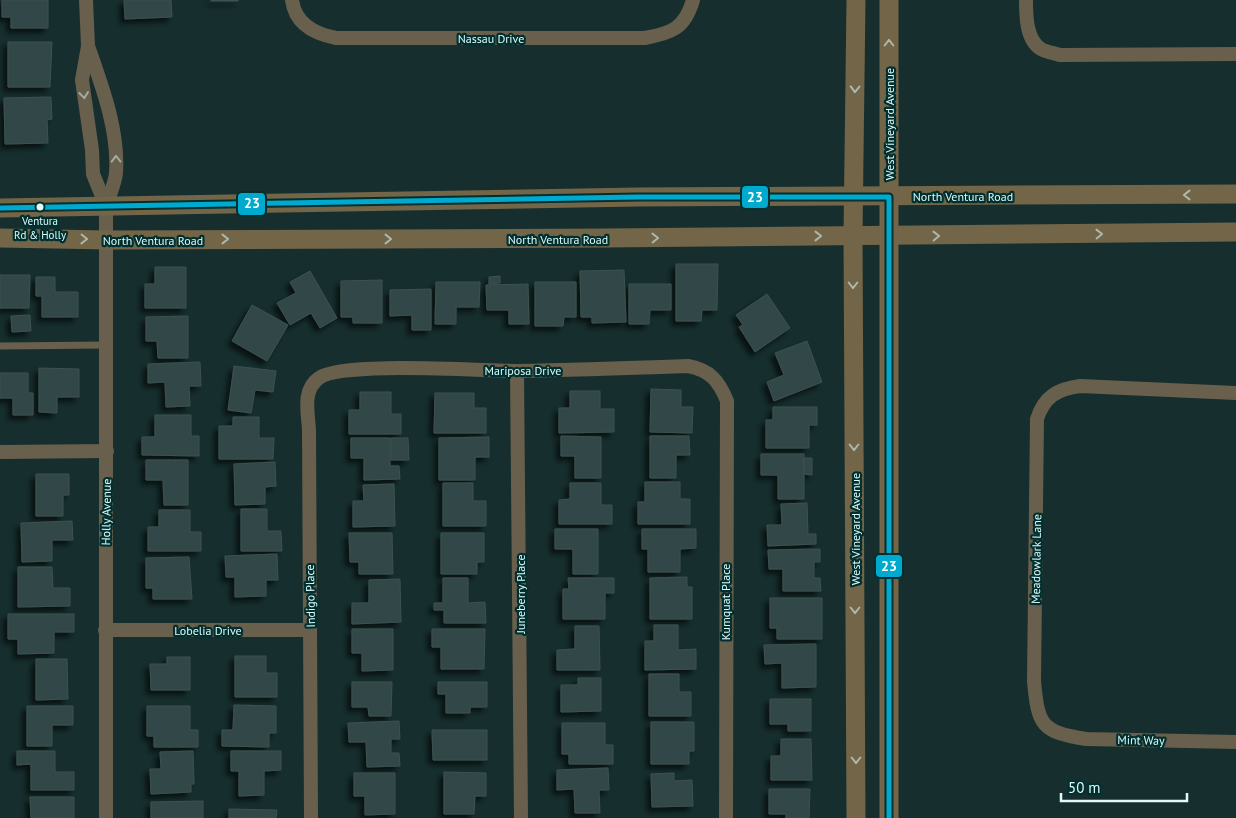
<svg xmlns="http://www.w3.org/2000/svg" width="1236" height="818" viewBox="0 0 1236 818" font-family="'PT Sans',sans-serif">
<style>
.building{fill:#324746;stroke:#3d5250;filter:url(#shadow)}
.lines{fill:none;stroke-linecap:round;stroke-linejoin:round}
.lane{stroke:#685f4c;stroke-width:7}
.street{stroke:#685f4c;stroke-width:14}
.secondary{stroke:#726548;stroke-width:19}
.bus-1-casing{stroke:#002f2f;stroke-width:9}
.bus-1{stroke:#00a9ce;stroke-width:5}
.oneway{stroke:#adb7aa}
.oneway2{stroke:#a3aca3}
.bus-dot{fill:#defafa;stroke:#002f2f;stroke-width:2}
.labels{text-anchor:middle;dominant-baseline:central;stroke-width:4.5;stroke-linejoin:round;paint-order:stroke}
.bus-label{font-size:11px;fill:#defafa;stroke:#002f2f}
.street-label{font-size:12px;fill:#defafa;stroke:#002f2f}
.line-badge{stroke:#002f2f;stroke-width:2}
.badge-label{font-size:14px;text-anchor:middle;font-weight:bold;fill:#fff}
</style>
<defs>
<filter id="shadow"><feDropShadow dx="-4.5" dy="4.5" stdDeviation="2.5" flood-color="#0009"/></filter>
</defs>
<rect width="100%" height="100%" fill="#162e2e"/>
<!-- building -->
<g class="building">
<polygon points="2,0 48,0 48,28 11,28 11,17 2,17"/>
<polygon points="124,0 171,0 172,17 125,19"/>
<rect x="211" y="0" width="27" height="1"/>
<polygon points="8,42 52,42 50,87 8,87"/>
<polygon points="51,97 52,119 47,120 48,143 5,144 4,98"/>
<polygon points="676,264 718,264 717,310 702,310 701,321 676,321"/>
<polygon points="155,267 186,267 186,308 145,308 145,284 155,284"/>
<polygon points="624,270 626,322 592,323 592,317 581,317 580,271"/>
<polygon points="310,271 337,318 320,328 311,313 290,325 277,303 296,293 290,282"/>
<polygon points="0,275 30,275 29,308 0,308"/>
<polygon points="500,276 500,283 489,284 489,277"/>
<polygon points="36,277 55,277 55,292 78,292 78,317 42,317 42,296 36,296"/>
<polygon points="382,280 382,323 353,323 353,317 341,317 341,281"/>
<polygon points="436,282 480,282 479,307 456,307 456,324 435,324"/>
<polygon points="535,282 576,282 576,317 564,317 563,326 535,326"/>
<polygon points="528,284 529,324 509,324 509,310 487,310 486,285"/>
<polygon points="629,284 671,284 671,310 650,310 649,324 629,324"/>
<polygon points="431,289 431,330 412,330 412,315 390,316 390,290"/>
<polygon points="767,294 790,328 755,352 739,327 743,325 736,315"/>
<polygon points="252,305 288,325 267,361 232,341"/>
<polygon points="30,315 31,331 12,332 11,316"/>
<polygon points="188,316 188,358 158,358 157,341 146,341 146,317"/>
<polygon points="807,341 822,382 774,401 767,382 784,375 775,353"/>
<polygon points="200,362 201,386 189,386 190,406 166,407 165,382 148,383 148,364"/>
<polygon points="234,366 276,371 273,392 255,390 251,413 228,410"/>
<polygon points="39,368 79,369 79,397 57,397 57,413 39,412"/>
<polygon points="0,373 28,373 28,393 33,393 33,415 13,415 13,398 0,398"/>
<polygon points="651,389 681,390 681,407 693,407 692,433 650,432"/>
<polygon points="570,391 600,391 600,409 614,409 614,432 559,433 559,408 570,408"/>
<polygon points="360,392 391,392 391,414 401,414 401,434 349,434 349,410 360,410"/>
<polygon points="435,393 474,393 474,408 486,408 486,433 434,433"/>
<polygon points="773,407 817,407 817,425 809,425 809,448 766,448 766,420 773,420"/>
<polygon points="155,415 191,415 191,436 199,436 199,456 142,455 142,437 155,437"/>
<polygon points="233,417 259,417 259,438 274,438 273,459 219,459 219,426 233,426"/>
<polygon points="561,436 601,437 601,478 575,478 575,456 561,456"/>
<polygon points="650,436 689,436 690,455 676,455 676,478 650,478"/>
<polygon points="489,437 489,457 475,457 475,480 439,480 439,438"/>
<polygon points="351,438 390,438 390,466 399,466 400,479 364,480 364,458 351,458"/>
<polygon points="391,438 408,438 409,460 391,460"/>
<polygon points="761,454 804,454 804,499 778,499 778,475 761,475"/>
<polygon points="804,458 812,458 812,475 804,474"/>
<polygon points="146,460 188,460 188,505 164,505 163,480 146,480"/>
<polygon points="275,462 276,486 265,487 265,504 235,505 234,464"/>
<polygon points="36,474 69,474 69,495 63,495 63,516 36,516"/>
<polygon points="645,482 680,482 680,499 690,499 690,524 638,524 638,502 645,502"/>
<polygon points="443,483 473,483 473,501 486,501 486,526 443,526"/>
<polygon points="570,483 601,483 601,505 612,505 612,524 559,524 559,500 570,499"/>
<polygon points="394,484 395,526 353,527 353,501 364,501 363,485"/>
<polygon points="807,503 808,534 816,534 816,544 768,546 767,525 782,525 781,504"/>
<polygon points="241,509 267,509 267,531 281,531 282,551 241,551"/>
<polygon points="159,510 190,510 190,532 201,532 201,551 148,551 148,527 159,527"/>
<polygon points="72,521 73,540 52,540 52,561 22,562 21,523"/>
<polygon points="555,529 598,529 598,574 573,574 573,549 555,549"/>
<polygon points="642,529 696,529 696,548 680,549 680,572 648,572 648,549 642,549"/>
<polygon points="349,533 392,533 393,574 359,574 359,562 350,562"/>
<polygon points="441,533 484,533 484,562 477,562 477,574 441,574"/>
<polygon points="820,549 820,562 814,562 814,578 820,578 821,591 783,591 783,569 769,569 768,550"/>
<polygon points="277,554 278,580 266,580 266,596 235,597 235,577 226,577 225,556"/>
<polygon points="189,557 192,599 153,599 153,588 146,588 146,558"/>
<polygon points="18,567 52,567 53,588 70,588 70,606 18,607"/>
<polygon points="687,577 687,587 692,587 692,619 650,619 650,578"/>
<polygon points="443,578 468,578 468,603 485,602 486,623 444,623 444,610 434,610 434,603 443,603"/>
<polygon points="568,578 614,578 614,593 605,593 605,619 563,619 563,589 569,589"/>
<polygon points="400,579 401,622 352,624 352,603 369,603 369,580"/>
<polygon points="770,598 822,598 822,639 777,639 777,628 770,628"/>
<polygon points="8,614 74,614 74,632 54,632 54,653 18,654 18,639 8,639"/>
<polygon points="654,625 678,625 678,650 696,649 696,669 645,670 645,641 654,641"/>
<polygon points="575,626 599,626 600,670 557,670 557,650 575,649"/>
<polygon points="352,629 393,629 393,670 362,671 362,653 352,653"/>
<polygon points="432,629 485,629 484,669 441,669 441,647 432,647"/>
<polygon points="816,644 816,687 782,688 782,663 765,664 764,645"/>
<polygon points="235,656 266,656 266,673 277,673 277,697 235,697"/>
<polygon points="167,657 190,657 190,690 151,690 150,664 167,664"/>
<polygon points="36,659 67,659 68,699 36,700"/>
<polygon points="649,674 679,674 679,692 691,692 691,716 649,716"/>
<polygon points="578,678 601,678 601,711 561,712 561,685 578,685"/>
<polygon points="352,682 392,682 391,716 369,716 368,707 352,707"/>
<polygon points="438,682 487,682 487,707 470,707 470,713 446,713 446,694 438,694"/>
<polygon points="770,699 811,699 811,731 788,731 788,724 770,724"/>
<polygon points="234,705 276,706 276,733 269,733 269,747 222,746 222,730 233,730"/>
<polygon points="27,706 73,706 73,725 52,725 52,746 27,746"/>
<polygon points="147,706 190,706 190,730 198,730 198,747 154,747 154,736 147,736"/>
<polygon points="399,721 400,739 391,739 391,753 399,753 400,766 367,767 366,742 349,742 348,723"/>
<polygon points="651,722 694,722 694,751 689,751 689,764 651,764"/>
<polygon points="562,723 605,723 605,745 613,745 613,764 569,764 569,754 562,754"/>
<polygon points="432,730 487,730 487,760 433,760"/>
<polygon points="781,739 811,739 812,780 771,780 771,756 781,756"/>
<polygon points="17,751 55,751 55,772 74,772 74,790 31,790 31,764 17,765"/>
<polygon points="193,751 194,784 191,784 191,792 151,794 150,769 161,769 160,752"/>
<polygon points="231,751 281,751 281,770 264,771 264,795 239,796 239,771 231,771"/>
<polygon points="608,768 609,790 599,790 600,813 575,813 574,789 557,790 557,770"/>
<polygon points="444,772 486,773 486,796 475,796 474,814 444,814"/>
<polygon points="354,773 395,773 395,814 365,815 365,796 354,796"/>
<polygon points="674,773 674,781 692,780 693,806 652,807 651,774"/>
<polygon points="769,789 810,789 809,818 786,818 786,814 769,814"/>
<polygon points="30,797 74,797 74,818 31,818"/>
<polygon points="203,801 203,818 151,818 151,802"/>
<polygon points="229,809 277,810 276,818 229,818"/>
</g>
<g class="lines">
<!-- lane -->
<polyline class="lane" points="0,346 106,345"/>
<!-- street -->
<g class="street">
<polyline points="86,0 88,46 82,80 92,150 93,174 106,206"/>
<path d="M292,0C295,24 315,34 336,38H645C672,33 685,28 693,0"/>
<path d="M1026,0C1026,15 1026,40 1041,49C1046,52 1054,53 1060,55L1236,54"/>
<path d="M88,46C102,86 119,131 116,173C115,184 109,196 106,206V818"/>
<polyline points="517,371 521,818"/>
<path d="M1236,393L1080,386C1057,389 1044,397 1037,419L1034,681C1038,725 1041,732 1086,739L1236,742"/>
<polyline points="0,452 107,451"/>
<polyline points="105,630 310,630"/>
<path d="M311,818L309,430C308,412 302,390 319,378C341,361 482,371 518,371C575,370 632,368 688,366C710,370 719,381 727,401L726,818"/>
</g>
<!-- secondary -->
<g class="secondary">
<polyline points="856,0 853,236 856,818"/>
<polyline points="0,208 638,197 1236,194"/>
<polyline points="0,238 107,240 606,238 1236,232"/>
<polyline points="889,818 889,0"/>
</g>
<!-- bus-1 casing -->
<g class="bus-1-casing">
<polyline id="bus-1" points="0,208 638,197 889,197 889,818"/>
</g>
<!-- bus-1 -->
<use href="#bus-1" class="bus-1"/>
</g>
<!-- one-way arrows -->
<defs><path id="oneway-chevron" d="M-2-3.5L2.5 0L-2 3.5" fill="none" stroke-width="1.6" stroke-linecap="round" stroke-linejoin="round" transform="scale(1.25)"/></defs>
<g class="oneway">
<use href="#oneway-chevron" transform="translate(889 43) rotate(-90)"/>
<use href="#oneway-chevron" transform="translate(855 89) rotate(91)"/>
<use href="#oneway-chevron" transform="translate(1187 195) rotate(180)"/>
<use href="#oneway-chevron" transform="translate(1099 234) rotate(-1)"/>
<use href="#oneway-chevron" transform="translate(818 236)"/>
<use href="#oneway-chevron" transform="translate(936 236) rotate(-1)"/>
<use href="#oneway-chevron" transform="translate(655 238) rotate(-1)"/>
<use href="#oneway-chevron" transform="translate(84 239) rotate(1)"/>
<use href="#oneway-chevron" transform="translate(225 239)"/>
<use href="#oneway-chevron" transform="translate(388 239)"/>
<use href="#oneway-chevron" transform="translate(853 285) rotate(90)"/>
<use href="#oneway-chevron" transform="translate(854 447) rotate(90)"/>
<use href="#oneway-chevron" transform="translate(855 610) rotate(90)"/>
<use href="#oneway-chevron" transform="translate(856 760) rotate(90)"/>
</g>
<g class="oneway2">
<use href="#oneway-chevron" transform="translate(84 95) rotate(83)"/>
<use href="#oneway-chevron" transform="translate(116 159) rotate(-91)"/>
</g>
<!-- markers -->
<circle class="bus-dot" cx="40" cy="207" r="4.5"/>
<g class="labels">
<!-- bus labels -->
<g class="bus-label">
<text x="40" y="221">Ventura<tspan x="40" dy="14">Rd &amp; Holly</tspan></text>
</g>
<!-- street labels -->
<g class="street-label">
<text x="491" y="38">Nassau Drive</text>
<text transform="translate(889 124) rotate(-90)">West Vineyard Avenue</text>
<text x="963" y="196">North Ventura Road</text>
<text x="558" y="239">North Ventura Road</text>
<text x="153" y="240">North Ventura Road</text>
<text x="523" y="370">Mariposa Drive</text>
<text transform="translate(106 512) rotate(-89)">Holly Avenue</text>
<text transform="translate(855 529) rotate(-90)">West Vineyard Avenue</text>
<text transform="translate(1036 559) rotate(-89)">Meadowlark Lane</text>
<text transform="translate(520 594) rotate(-90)">Juneberry Place</text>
<text transform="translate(310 596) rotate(-91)">Indigo Place</text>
<text transform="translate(725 602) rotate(-90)">Kumquat Place</text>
<text x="208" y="630">Lobelia Drive</text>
<text transform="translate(1141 740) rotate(1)">Mint Way</text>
</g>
</g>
<g class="line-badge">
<rect x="741" y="185" width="28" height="24" rx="5" fill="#00a9ce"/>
<rect x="237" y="192" width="29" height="24" rx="5" fill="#00a9ce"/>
<rect x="875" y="554" width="28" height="24" rx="5" fill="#00a9ce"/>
</g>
<g class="badge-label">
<text x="755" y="202">23</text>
<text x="252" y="208">23</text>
<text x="889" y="571">23</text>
</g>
<!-- scale -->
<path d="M1061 793v8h126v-8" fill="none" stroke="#defafa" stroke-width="2.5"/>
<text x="1068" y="793" font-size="15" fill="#defafa" stroke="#002f2f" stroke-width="4" paint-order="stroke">50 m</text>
</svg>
